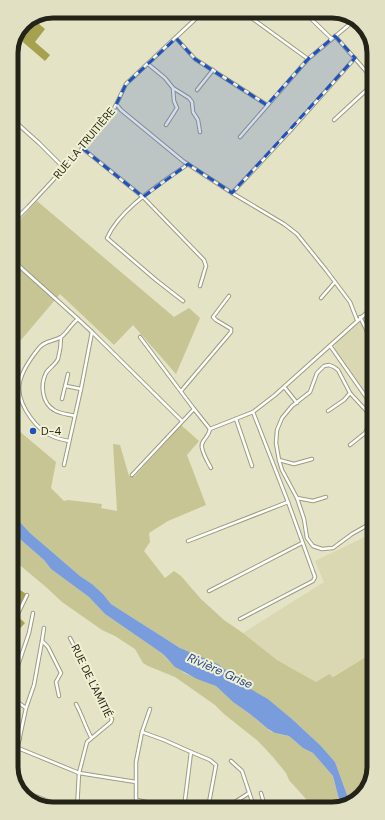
<svg xmlns="http://www.w3.org/2000/svg" width="385" height="820" viewBox="0 0 385 820" font-family="'DM Sans',sans-serif">
<style>
.built{fill:#d9d8b2}
.green{fill:#c7c594}
.forest{fill:#a5a14f}
.water{fill:#799cdd}
.lines{fill:none;stroke-linecap:round;stroke-linejoin:round}
.street-casing{stroke:#9c9c7f;stroke-width:4.5}
.street{stroke:#fff;stroke-width:2.5}
.marked{fill:#1f52bf;fill-opacity:0.2;stroke:#1f52bf;stroke-width:3;stroke-dasharray:8 5;stroke-linejoin:round}
.poi-dot{fill:#1f52bf;stroke:#f1f0d2;stroke-width:1.5}
.labels{text-anchor:middle;dominant-baseline:central;stroke-width:4;stroke-linejoin:round;paint-order:stroke}
.street-label{font-size:11px;fill:#232318;stroke:#f1f0d2}
.poi-label{font-size:11px;fill:#232318;stroke:#f1f0d2;text-anchor:start}
.water-label{font-size:12px;font-style:italic;fill:#204492;stroke:#f1f0d2}
.rim{fill:none;stroke:#232318;stroke-width:5}
</style>
<rect width="100%" height="100%" fill="#e4e3c5"/>
<!-- built -->
<g class="built">
<polygon points="373,309 373,404 334,349 336,343"/>
<polygon points="373,533 374,652 332,677 329,674 316,682 277,660 243,633 324,582 315,561"/>
</g>
<!-- green -->
<g class="green">
<polygon points="37,201 174,317 189,308 200,318 176,374 133,325 114,345 60,294 21,340 16,336 12,342 12,271 18,265 12,257 12,228"/>
<polygon points="12,425 56,462 51,488 64,501 68,500 102,504 101,508 117,511 113,444 120,445 129,476 134,477 181,425 199,441 187,455 206,505 168,521 149,533 150,542 144,551 165,578 174,571 181,576 201,599 224,620 243,633 277,660 316,682 329,674 333,677 374,652 374,770 365,792 350,803 335,762 321,746 292,719 268,699 249,688 218,664 180,648 111,604 103,594 92,584 80,576 30,533 18,520 12,511"/>
<polygon points="13,533 44,560 51,569 89,597 105,614 163,654 167,659 184,673 216,686 233,702 250,714 270,731 278,734 289,736 303,748 313,753 333,776 341,807 306,807 306,799 289,780 286,773 273,757 258,741 224,714 215,705 175,677 148,666 143,663 135,649 115,636 102,630 62,602 46,587 16,562 13,557"/>
</g>
<!-- forest -->
<g class="forest">
<polygon points="33,19 45,29 35,42 50,55 45,61 17,37 23,23"/>
<polygon points="13,585 26,594 16,615 25,623 13,636"/>
</g>
<!-- water -->
<polygon class="water" points="12,511 18,520 30,533 80,576 92,584 103,594 111,604 180,648 218,664 249,688 268,699 292,719 321,746 335,762 350,803 346,807 341,807 333,776 313,753 303,748 289,736 275,733 268,729 250,714 233,702 216,686 197,679 175,667 163,654 105,614 89,597 51,569 44,560 13,533"/>
<g class="lines">
<!-- street casing -->
<g class="street-casing">
<g id="street">
<polyline points="242,11 308,59"/>
<polyline points="303,11 332,39"/>
<polyline points="335,36 372,78"/>
<polyline points="176,38 195,59 267,105"/>
<polyline points="148,64 165,78 173,88 189,98 192,102 193,112 198,120 200,132"/>
<polyline points="197,90 213,70"/>
<polyline points="117,105 121,110 183,161 232,193 284,224 297,234 326,270 350,302 357,320"/>
<polyline points="11,118 39,143 64,168"/>
<polyline points="334,120 372,85"/>
<polyline points="166,125 177,108 174,101 173,88"/>
<polyline points="240,137 308,59 356,19"/>
<polyline points="82,148 143,197 204,260 206,266 200,286"/>
<polyline points="232,193 290,131 355,58"/>
<polyline points="12,223 28,207 92,138 113,111 126,84 204,11"/>
<polyline points="12,260 15,264"/>
<polyline points="18,265 78,319"/>
<polyline points="321,298 335,282"/>
<path d="M183,301L156,280L107,238C121,207 161,184 188,164"/>
<polyline points="360,317 367,331 369,344 373,352"/>
<path d="M61,337C61,345 60,352 58,359C55,365 49,368 46,373C40,385 42,403 54,410C60,414 68,414 75,416"/>
<polyline points="140,337 194,409"/>
<polyline points="331,347 373,407"/>
<polyline points="66,386 81,389"/>
<polyline points="285,388 297,403"/>
<polyline points="12,389 19,389"/>
<polyline points="181,391 231,332 231,329 216,320 213,317 229,296"/>
<polyline points="62,399 68,374"/>
<polyline points="328,411 344,400 350,393"/>
<polyline points="373,418 350,393 338,370 334,367 329,365 324,366 317,373 310,392 292,406 282,418 277,430 276,443 279,460 282,470 297,498 304,519 307,538 313,546 322,549 333,548 352,534 373,522"/>
<polyline points="236,419 252,466"/>
<path d="M210,429C209,436 204,438 202,444C200,450 208,462 211,468"/>
<path d="M69,441C64,440 59,439 54,437C37,431 20,407 19,389C19,374 30,359 39,348C45,340 53,342 61,337C67,333 71,324 78,319L92,332L182,421"/>
<polyline points="350,445 365,433 373,418"/>
<polyline points="279,460 294,464 312,459"/>
<polyline points="64,465 81,389 92,332"/>
<polyline points="132,475 194,409 210,429 253,412 275,395 373,307"/>
<polyline points="297,498 313,501 326,497"/>
<polyline points="188,541 288,502"/>
<polyline points="209,591 302,543"/>
<polyline points="240,619 313,581 315,577 288,502 253,412"/>
<polyline points="13,624 27,595"/>
<polyline points="70,638 89,674 103,706 112,719 111,722 87,742 79,773 77,809"/>
<polyline points="42,641 48,647 61,673 56,682 59,696"/>
<polyline points="13,680 29,633 33,613"/>
<polyline points="13,699 26,708"/>
<path d="M76,704C82,715 85,726 91,737"/>
<polyline points="142,732 150,709"/>
<polyline points="13,734 20,739"/>
<polyline points="18,748 79,773 136,782"/>
<polyline points="191,752 210,760 216,765 208,808"/>
<polyline points="231,761 242,771 254,807"/>
<polyline points="13,769 26,708 34,685 42,641 44,628"/>
<polyline points="20,790 48,801"/>
<polyline points="261,793 265,807"/>
<polyline points="137,800 172,808"/>
<polyline points="136,808 136,762 142,732 164,740 191,752 184,808"/>
<polyline points="234,808 235,802 249,793"/>
</g>
</g>
<!-- street -->
<use href="#street" class="street"/>
</g>
<!-- marked area -->
<path class="marked" d="M335,36L355,58L232,193L188,164L143,197L82,148L113,111L126,84L176,38L195,59L267,105L308,59Z"/>
<!-- markers -->
<circle class="poi-dot" cx="33" cy="431" r="4"/>
<g class="labels">
<!-- street labels -->
<g class="street-label">
<text transform="translate(84 143) rotate(-50)">RUE LA TRUITIÈRE</text>
<text transform="translate(92 681) rotate(64)">RUE DE L'AMITIÉ</text>
</g>
<!-- poi labels -->
<g class="poi-label">
<text x="41" y="431">D-4</text>
</g>
<!-- water labels -->
<g class="water-label">
<text transform="translate(220 671) rotate(24)">Rivière Grise</text>
</g>
</g>
<!-- crop -->
<path d="M0 0H385V820H0ZM53 18H332A35 35 0 0 1 367 53V767A35 35 0 0 1 332 802H53A35 35 0 0 1 18 767V53A35 35 0 0 1 53 18Z" fill="#e1e0c3" fill-rule="evenodd"/>
<path class="rim" d="M53 18H332A35 35 0 0 1 367 53V767A35 35 0 0 1 332 802H53A35 35 0 0 1 18 767V53A35 35 0 0 1 53 18Z"/>
</svg>
